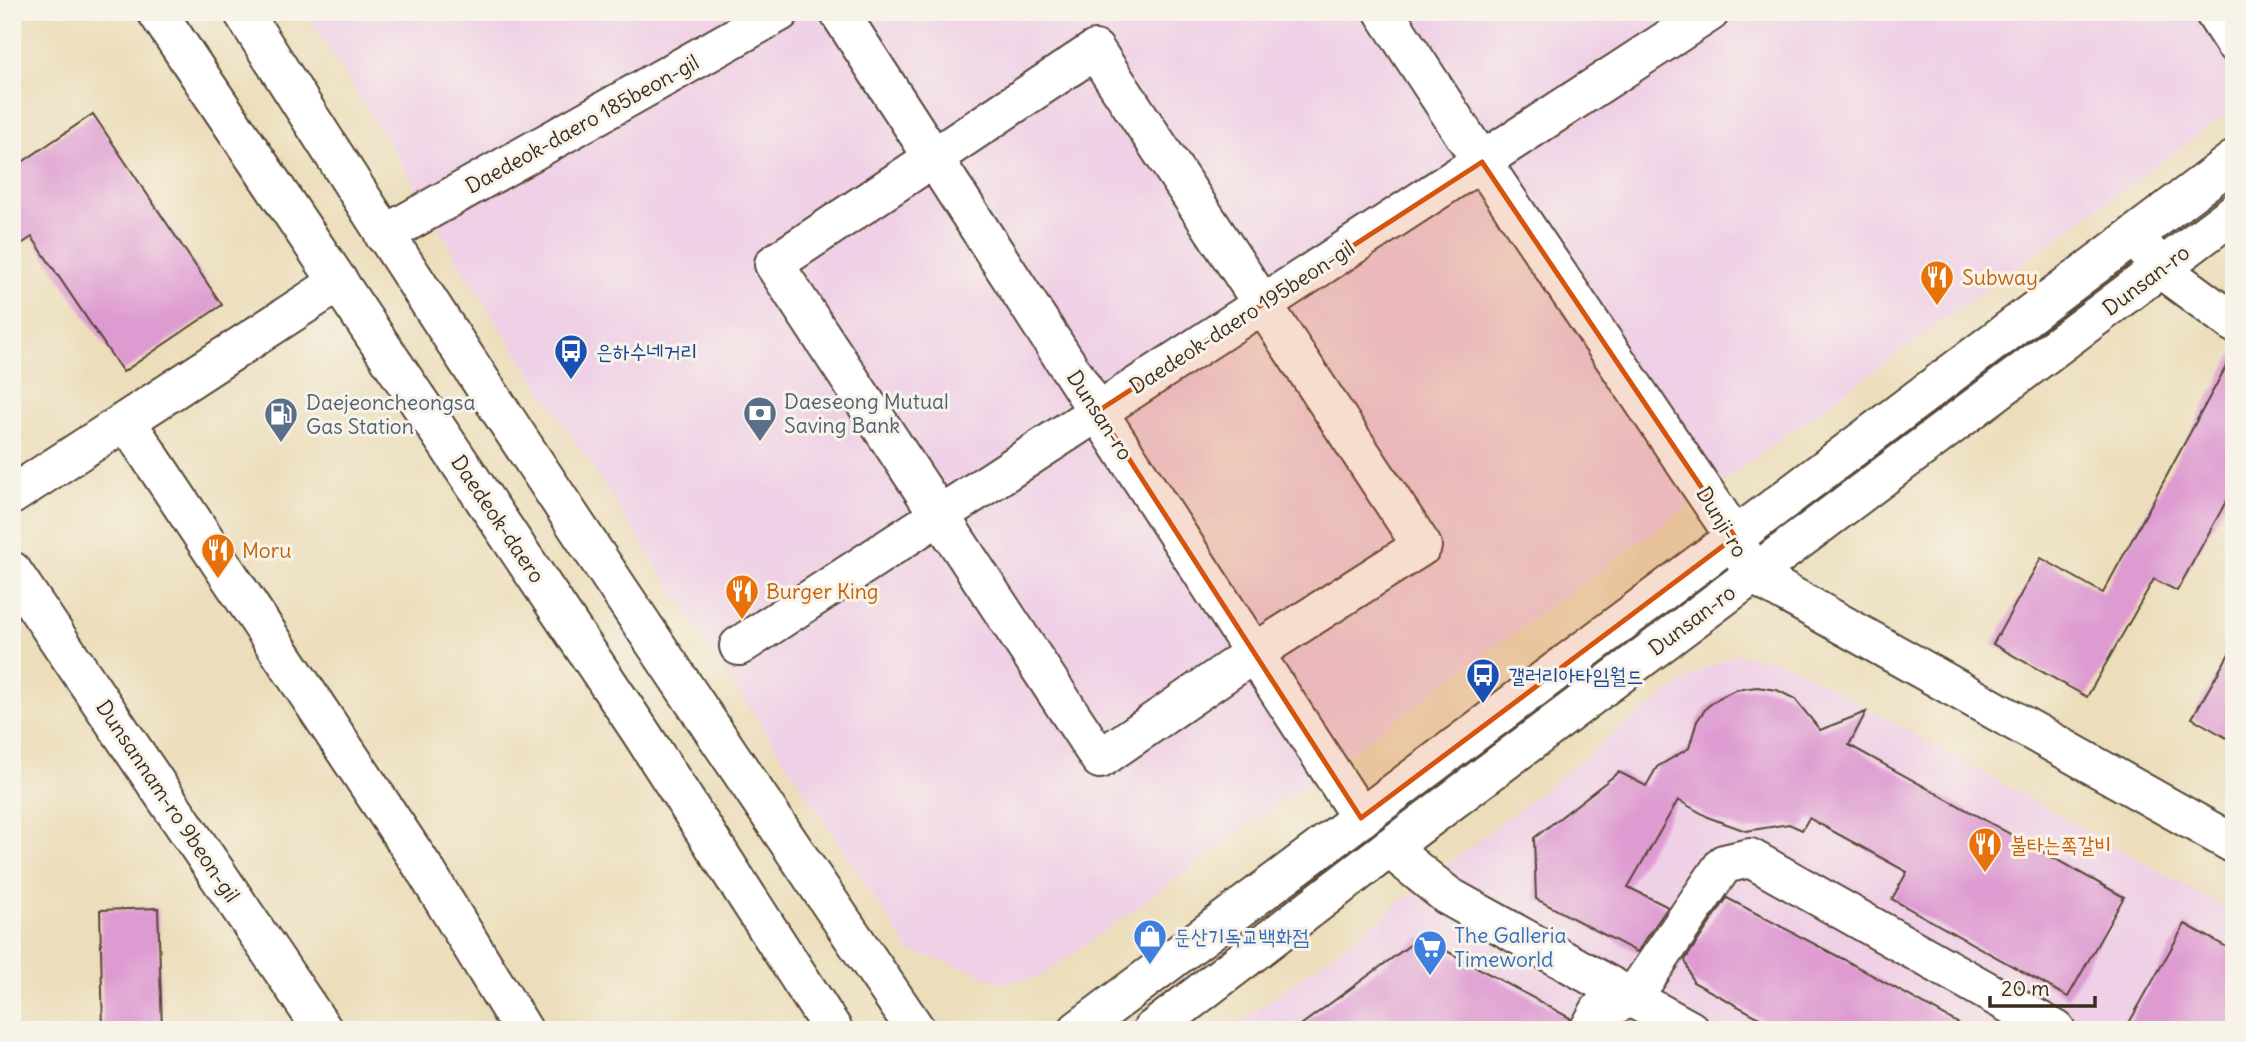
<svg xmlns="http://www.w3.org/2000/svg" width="2246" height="1042" viewBox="0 0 2246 1042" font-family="Delius,'Poor Story',sans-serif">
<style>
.built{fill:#efd0e6}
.building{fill:#de9bd1}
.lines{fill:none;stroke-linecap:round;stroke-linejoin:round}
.minor-casing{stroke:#564536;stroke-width:42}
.major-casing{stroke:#564536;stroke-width:42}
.minor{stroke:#fff;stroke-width:38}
.major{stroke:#fff;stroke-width:38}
.marked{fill:#d7540e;fill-opacity:0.2;stroke:#d7540e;stroke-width:5;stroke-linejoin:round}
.labels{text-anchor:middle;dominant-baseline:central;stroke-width:6;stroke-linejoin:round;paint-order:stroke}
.street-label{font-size:21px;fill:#3b2a1e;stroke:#f7f3e8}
.food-label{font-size:21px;fill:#c56008;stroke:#f7f3e8;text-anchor:start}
.transit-label{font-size:21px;fill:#164399;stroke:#f7f3e8;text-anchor:start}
.service-label{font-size:21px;fill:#4e5e75;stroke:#f7f3e8;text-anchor:start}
.shop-label{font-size:21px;fill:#366cbe;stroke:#f7f3e8;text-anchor:start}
</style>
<rect width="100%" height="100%" fill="#f7f3e8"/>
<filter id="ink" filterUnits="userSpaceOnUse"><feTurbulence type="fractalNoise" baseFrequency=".0143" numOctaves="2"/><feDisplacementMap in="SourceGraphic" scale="14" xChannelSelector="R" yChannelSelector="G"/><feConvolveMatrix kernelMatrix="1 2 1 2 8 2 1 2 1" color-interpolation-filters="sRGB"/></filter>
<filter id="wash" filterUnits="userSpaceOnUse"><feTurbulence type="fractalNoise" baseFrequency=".00686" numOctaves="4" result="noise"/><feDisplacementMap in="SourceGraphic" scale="28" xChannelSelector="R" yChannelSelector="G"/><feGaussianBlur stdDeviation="1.57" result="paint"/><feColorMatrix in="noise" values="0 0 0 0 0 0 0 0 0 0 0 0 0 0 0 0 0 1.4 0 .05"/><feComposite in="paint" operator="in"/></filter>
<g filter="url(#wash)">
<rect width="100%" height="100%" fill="#ecdebb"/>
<!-- built -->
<g class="built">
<polygon points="305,12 2234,12 2234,109 1067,958 1038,978 1002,983 970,969 910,952 466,275 406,170"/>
<polygon points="1738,654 1789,664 2234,913 2234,1030 1231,1030 1374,923 1629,722 1698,672"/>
</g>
<g id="blocks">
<!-- building -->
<g class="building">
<polygon points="93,114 222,305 123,372 32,237 12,250 12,169"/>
<polygon points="2234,352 2234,487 2177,591 2154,579 2087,697 1993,644 2041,558 2103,593"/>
<polygon points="2234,645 2234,742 2192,718"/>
<polygon points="1757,687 1777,690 1795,699 1820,730 1866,712 1849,745 2124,897 2068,997 1892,899 1907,872 1809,818 1802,830 1789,824 1746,831 1710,818 1678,800 1628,887 1668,907 1637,952 1536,899 1534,838 1619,772 1646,786 1657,767 1689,748 1697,721 1707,707 1719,698 1735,690"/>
<polygon points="1727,898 1843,959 1970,1030 1782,1030 1693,982 1685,960"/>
<polygon points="158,908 162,1030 103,1030 100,910"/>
<polygon points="2185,924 2234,951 2234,1030 2125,1030"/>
<polygon points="1421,937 1570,1018 1567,1030 1294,1030"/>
</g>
</g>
</g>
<g filter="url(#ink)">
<use href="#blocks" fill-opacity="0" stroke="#564536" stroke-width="2"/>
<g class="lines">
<!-- minor casing -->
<g class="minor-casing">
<g id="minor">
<polyline points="839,12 1361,818"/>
<polyline points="1384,12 1482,162 1735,537 1752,574 2234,844"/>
<polyline points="2214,12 2234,43"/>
<polygon points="1095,50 1422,546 1254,653 1100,759 774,264"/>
<polyline points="384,235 780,12"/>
<polyline points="2146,250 2161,269 2234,323"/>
<polyline points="126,421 427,873 523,1030"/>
<polyline points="12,495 339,282"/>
<polyline points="12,571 323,1030"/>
<polyline points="739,646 1710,12"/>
<polyline points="1389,848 1448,896 1690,1030"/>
<polyline points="1633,997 1724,864 1750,858 2056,1030"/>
<polyline points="1078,1030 1735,537 2234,160"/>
<polyline points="1152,1030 1389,848 2234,213"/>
<polyline points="1589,1030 1600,1010 1633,997"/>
</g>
</g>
<!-- major casing -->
<g class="major-casing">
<g id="major">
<polyline points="157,12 640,731 833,1030"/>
<path d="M243,12C460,356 687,693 916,1030"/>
</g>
</g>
<!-- minor -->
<use href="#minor" class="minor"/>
<!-- major -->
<use href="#major" class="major"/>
</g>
</g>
<!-- marked area -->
<path class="marked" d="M1482,162L1735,537L1361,818L1098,411Z"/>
<!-- icons -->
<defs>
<g id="restaurant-pin" transform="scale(1.75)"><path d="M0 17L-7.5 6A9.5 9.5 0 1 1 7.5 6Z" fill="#e8710a" stroke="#f7f3e8"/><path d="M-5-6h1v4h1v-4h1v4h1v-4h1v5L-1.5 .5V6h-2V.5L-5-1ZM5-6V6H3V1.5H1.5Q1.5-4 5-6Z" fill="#fff"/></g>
<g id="bus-pin" transform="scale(1.75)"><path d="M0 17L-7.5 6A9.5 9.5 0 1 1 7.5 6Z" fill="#1a4fb4" stroke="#f7f3e8"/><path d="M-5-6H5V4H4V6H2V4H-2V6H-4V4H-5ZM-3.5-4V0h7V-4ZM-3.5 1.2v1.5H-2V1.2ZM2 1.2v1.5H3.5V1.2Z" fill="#fff"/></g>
<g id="bank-pin" transform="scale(1.75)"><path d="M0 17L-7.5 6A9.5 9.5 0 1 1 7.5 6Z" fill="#5c6f8a" stroke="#f7f3e8"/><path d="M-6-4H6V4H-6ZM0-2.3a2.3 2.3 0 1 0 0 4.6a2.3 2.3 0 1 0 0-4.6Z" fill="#fff"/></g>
<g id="fuel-pin" transform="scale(1.75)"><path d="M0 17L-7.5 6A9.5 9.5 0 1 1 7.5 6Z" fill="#5c6f8a" stroke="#f7f3e8"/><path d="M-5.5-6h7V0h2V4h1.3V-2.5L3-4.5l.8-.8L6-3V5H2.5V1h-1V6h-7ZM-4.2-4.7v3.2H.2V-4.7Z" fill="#fff"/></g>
<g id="shop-pin" transform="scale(1.75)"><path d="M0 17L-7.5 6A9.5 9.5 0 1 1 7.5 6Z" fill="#3f7fe0" stroke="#f7f3e8"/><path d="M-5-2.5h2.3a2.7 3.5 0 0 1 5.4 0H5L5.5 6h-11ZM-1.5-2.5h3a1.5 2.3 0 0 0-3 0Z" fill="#fff"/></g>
<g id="supermarket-pin" transform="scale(1.75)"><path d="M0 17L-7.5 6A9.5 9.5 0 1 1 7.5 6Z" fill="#3f7fe0" stroke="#f7f3e8"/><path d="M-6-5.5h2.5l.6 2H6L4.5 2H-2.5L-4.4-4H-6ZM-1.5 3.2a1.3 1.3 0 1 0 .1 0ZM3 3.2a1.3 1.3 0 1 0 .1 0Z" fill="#fff"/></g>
</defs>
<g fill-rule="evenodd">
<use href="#restaurant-pin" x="1937" y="277"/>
<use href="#bus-pin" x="571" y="351"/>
<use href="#bank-pin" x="760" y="413"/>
<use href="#fuel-pin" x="281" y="414"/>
<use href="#restaurant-pin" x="218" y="550"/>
<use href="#restaurant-pin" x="742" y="591"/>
<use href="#bus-pin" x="1483" y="675"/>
<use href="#restaurant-pin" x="1985" y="844"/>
<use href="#shop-pin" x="1150" y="936"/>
<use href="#supermarket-pin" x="1430" y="947"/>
</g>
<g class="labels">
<!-- street labels -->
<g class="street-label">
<text transform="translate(582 124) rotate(-29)">Daedeok-daero 185beon-gil</text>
<text transform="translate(2146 280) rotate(-37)">Dunsan-ro</text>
<text transform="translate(1242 317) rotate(-33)">Daedeok-daero 195beon-gil</text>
<text transform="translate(1100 415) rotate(57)">Dunsan-ro</text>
<text transform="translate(498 519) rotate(56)">Daedeok-daero</text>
<text transform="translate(1722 522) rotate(59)">Dunji-ro</text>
<text transform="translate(1692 620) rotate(-37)">Dunsan-ro</text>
<text transform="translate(168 801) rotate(56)">Dunsannam-ro 9beon-gil</text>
</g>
<!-- food labels -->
<g class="food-label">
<text x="1962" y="277">Subway</text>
<text x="242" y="550">Moru</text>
<text x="766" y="591">Burger King</text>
<text x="2010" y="844">불타는쪽갈비</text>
</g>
<!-- transit labels -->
<g class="transit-label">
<text x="596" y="351">은하수네거리</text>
<text x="1508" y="675">갤러리아타임월드</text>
</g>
<!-- service labels -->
<g class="service-label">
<text x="784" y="401">Daeseong Mutual<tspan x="784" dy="24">Saving Bank</tspan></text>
<text x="306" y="402">Daejeoncheongsa<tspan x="306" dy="24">Gas Station</tspan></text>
</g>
<!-- shop labels -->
<g class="shop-label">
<text x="1454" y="935">The Galleria<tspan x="1454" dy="24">Timeworld</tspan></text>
<text x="1174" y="936">둔산기독교백화점</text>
</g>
</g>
<!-- margin -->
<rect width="2246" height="1042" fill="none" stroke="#f7f3e8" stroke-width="42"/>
<!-- scale -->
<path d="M1990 996v10h105v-10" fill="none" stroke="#3b2a1e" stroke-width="3.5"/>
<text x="2001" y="996" font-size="21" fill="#3b2a1e" stroke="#f7f3e8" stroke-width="5" paint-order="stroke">20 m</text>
</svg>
